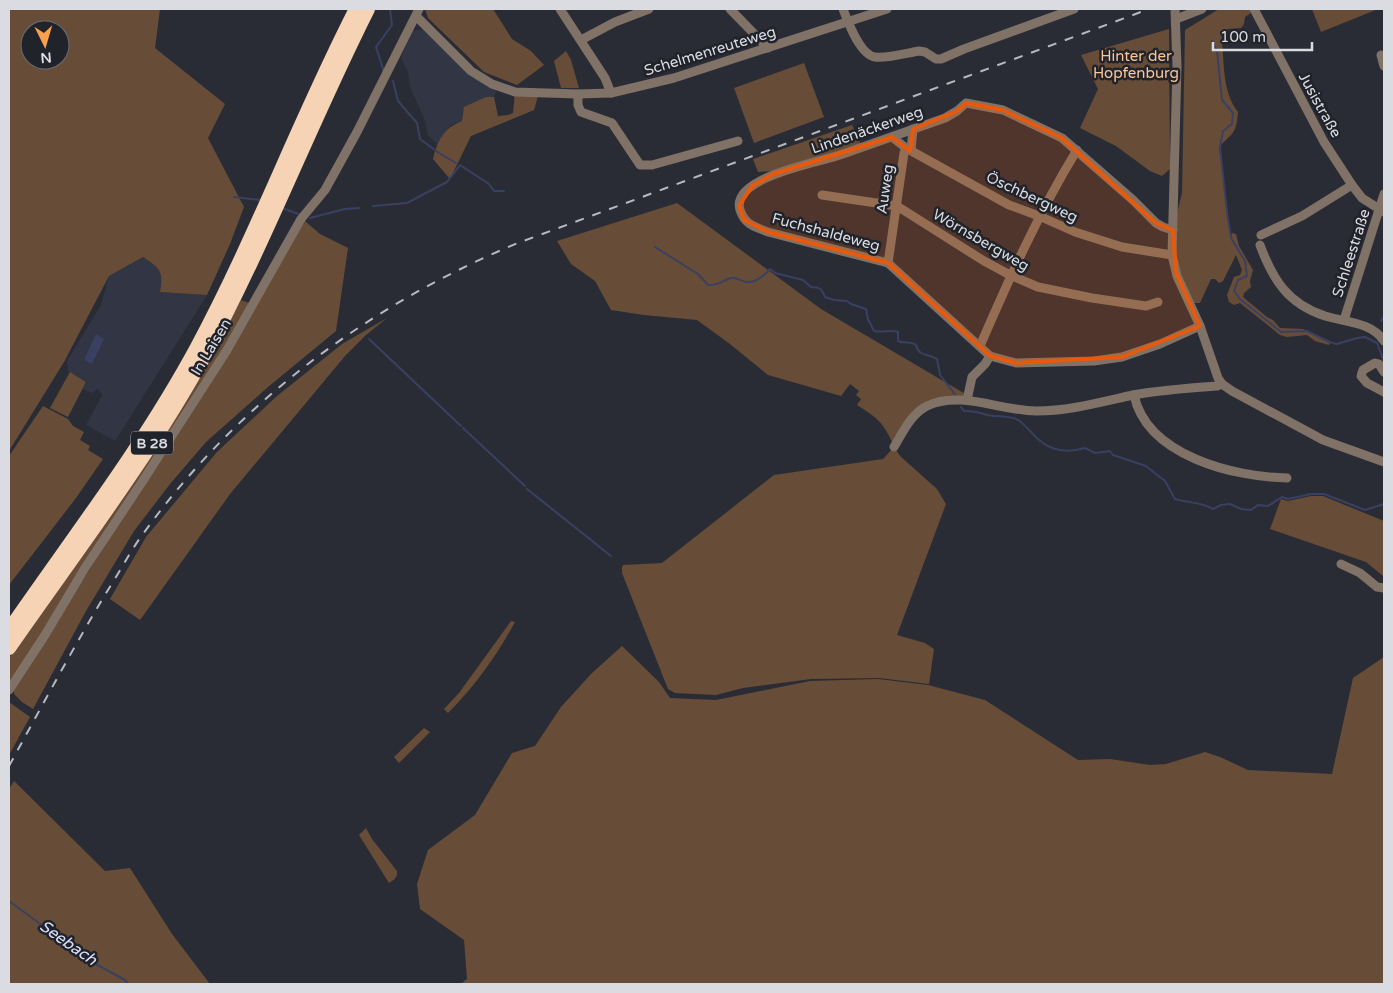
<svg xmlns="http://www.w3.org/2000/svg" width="1393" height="993" viewBox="0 0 1393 993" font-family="'Varela Round',sans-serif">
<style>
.built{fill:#323644}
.green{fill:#674d37;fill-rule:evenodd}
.water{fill:#3a4061}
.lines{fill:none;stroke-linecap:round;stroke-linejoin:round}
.stream{stroke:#3a4061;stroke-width:2}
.minor{stroke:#807266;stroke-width:9}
.highway{stroke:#f6d3b5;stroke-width:14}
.rail{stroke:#b8b9c0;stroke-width:2;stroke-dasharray:9 9;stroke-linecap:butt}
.marked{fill:#e8590c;fill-opacity:0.2;stroke:#e8590c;stroke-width:4;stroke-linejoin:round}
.labels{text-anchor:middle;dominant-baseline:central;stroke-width:5;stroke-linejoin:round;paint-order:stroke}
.shield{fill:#21232b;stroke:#a3a4ab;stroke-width:1}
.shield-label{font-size:14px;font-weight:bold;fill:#dbdce2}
.street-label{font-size:15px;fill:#dbdce2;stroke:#21232b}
.park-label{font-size:15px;fill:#fbc597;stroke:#21232b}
.water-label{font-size:16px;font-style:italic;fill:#dbe1fa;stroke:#21232b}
</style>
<rect width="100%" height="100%" fill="#2a2c35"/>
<!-- built -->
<g class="built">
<polygon points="426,29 497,88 494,97 486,97 462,121 451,125 437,144 428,135 424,118 410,87 408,72 401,57 413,31"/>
<polygon points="143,257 156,266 163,279 161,292 207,295 115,441 86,425 103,394 97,389 92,393 83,389 87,382 68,371 67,361 101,305 109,276"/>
</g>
<!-- green -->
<g class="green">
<path d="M9,9H160L155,48L225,104L208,138L244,207L230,244L207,295L160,292C164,272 160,268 143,257L109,276L64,362L9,451ZM30,30H60V60H30Z"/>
<polygon points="425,9 493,9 512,39 531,51 544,65 517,85 484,72 428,18"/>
<path d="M1219,9H1254L1255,10L1245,17L1244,24L1241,28L1228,29L1221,34C1225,61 1221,90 1238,112C1236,135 1233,132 1219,147L1231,237L1232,233L1236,234L1239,246L1253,270L1250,281L1251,287L1244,293L1243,297L1267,317L1273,320L1280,328L1303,329L1330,341L1329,345L1315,341L1307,335L1287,337L1280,335L1240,303L1234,305L1229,302L1227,295L1234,277L1240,275L1242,270L1236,255L1223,281L1219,283L1215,279H1211L1200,303H1190L1181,285L1173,230L1182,193L1185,30Z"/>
<polygon points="1312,9 1378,9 1321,32"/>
<polygon points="1169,29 1170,169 1162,176 1150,171 1116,146 1080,128 1098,89 1081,55"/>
<polygon points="566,51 571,60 579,88 561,88 554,61"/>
<polygon points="804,63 824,117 754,143 734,88"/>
<path d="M515,92L538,96L534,110L471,136L450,179L433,159C437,141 444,128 462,121L464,107L486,97H494L498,116L508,115L513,113Z"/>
<polygon points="852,125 862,147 773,171 758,172 753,159"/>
<path d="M677,203L821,309L984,405C962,404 933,400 916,417C908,426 901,437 894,446C883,422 879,419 857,405L861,399L856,395L859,391L850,384L841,396L768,375L730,344L697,320L644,315L611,310L595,281L571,264L557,241Z"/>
<polygon points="305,221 320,234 348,248 336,331 268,387 206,442 170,484 134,531 86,611 33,709 22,702 14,694 14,689 228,351"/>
<polygon points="241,300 249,303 225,349 30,654 9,684 9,658 189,394"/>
<polygon points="387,318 366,335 345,356 230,494 140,620 110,599 146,537 217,452 277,396 342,344"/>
<polygon points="70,372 86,382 68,417 50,408"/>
<polygon points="43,406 68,419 73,426 84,432 80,440 90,446 88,450 103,459 76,498 9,585 9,456"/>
<polygon points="894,447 900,456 937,489 946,504 897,635 925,643 934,649 929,684 879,678 811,679 743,688 716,695 675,693 668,689 622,573 622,568 623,565 662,563 774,475 883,459"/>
<polygon points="1311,496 1323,496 1384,521 1384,575 1383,576 1366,562 1270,529 1281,499 1288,501"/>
<path d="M511,621L515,622C497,655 475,686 448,713L444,709L459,693Z"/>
<polygon points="622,646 659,682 670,698 716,700 810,681 878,679 928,685 985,700 1078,760 1110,759 1150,765 1166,764 1205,752 1220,757 1248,770 1332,774 1353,678 1384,657 1384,984 461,984 467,979 464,940 420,909 417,884 428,850 475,815 512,753 535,746 561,707 591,674"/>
<polygon points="9,702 30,717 9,755"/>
<polygon points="424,728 430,732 399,763 394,757"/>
<polygon points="14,781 105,871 130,868 172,934 210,984 9,984 9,789"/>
<path d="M366,828L372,839L397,871C398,877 394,880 389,883L359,835Z"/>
</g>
<!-- water -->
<polygon class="water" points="96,334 104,339 92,364 86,361 85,358"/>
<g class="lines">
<!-- stream -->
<g class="stream">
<polyline points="1212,41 1217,51 1222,100 1233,113 1232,124 1223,131 1220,147 1227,213 1231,238 1245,261 1247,276 1238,280 1234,291 1240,299 1281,332 1307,331 1329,342 1337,344 1357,338 1365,337 1377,343 1384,361"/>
<polyline points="384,72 376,47 392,25 390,9"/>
<polyline points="393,81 398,101 417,123 420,139 439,153 456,163"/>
<polyline points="234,197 261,200"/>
<polyline points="373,206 407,203 447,182 460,165 489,184 494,191 504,191"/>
<polyline points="282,208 301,215"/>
<polyline points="310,218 345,209 359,208"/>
<path d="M655,247L698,274L708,285C717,286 722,281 731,278C737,277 741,281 746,282C756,283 764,276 770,269L775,273L803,280L811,287C820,287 822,289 825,297L834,300L847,301L851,304L866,309L868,319L874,331C882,333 890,329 898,332V341C904,344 910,341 916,345C920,358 926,352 937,359L940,375L957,397"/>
<polyline points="1381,321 1384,317"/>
<polyline points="369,339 461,426"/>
<path d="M961,407L964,411C973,411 979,412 987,415C997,417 1009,415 1018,420C1026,425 1031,433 1038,439C1052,452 1068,453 1085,448L1095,453L1110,451L1113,455L1146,466L1165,481L1175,499C1188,503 1201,502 1213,509L1221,505L1230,504L1241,509L1251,510L1258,505L1268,506L1282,497L1288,499L1311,494H1324L1365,510L1384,504"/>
<polyline points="463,428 525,486"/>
<polyline points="527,489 611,556"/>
<polyline points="9,901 92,962 125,980 128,984"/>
</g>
<!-- minor -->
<g class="minor">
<polyline points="560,9 605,78 611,93"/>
<polyline points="730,9 768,48"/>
<path d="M843,9C848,22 860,55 875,57C886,59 907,53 919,51L925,52L936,59H941L964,49L1074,9"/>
<polyline points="1175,9 1177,66 1172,255 1177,276 1200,326 1218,378 1222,384 1232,391 1323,440 1384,462"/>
<polyline points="1254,9 1324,142 1352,185 1362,198 1384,212"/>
<polyline points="416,16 471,71 492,84 515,92 578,94 611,93 674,78 887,9"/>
<polyline points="1176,19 1202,9"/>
<polyline points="581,40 615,22 649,9"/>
<polyline points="1381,55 1384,66"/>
<polyline points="578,94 578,105 581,112 612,123 640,165 652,165 738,141"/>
<polyline points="892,137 906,148 1009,205 1039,216 1075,232 1122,247 1172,255"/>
<polyline points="911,150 913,129"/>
<polyline points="822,195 897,206 984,261 1010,275 1038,287 1092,298 1146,306 1158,302"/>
<path d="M1173,230L1163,227L1156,223L1133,200L1062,138L1003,110L966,103L957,111L945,118C910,130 875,143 840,155C820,162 730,177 740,210C745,225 755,227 768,232L888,263L990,356L1016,363L1094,361L1122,357L1160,344L1200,326"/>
<polyline points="1261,235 1302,216 1352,185"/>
<path d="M1260,245C1273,280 1288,304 1325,316C1345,322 1372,322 1384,341"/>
<polyline points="888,263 904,153 906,148"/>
<polyline points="1344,320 1384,194"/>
<path d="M980,346C1009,279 1039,212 1077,150"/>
<polyline points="1384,372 1379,364 1375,363 1363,370 1361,376 1367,383 1384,392"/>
<path d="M1134,395C1147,456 1234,477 1287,478"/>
<polyline points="967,400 972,377 985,364 990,356"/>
<path d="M894,447C903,432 911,414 927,406C960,390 1001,411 1036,411C1069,411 1101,402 1133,395C1161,390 1189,388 1217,386L1222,384"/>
<polyline points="1341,564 1360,573 1377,587 1384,588"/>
<polyline points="9,690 45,635 85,568 142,482 227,350 301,219 325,190 357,132 419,9"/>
</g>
<!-- highway -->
<g class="highway">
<path d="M9,630C73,537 143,447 197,347C256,237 299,120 356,9"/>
<path d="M9,648C75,553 146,461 202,360C264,246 310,124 368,9"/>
</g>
<!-- rail -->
<path class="rail" d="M9,766C42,706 75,644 111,585C122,568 131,550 143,534C237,403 370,304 518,243L1149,9"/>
</g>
<!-- marked area -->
<path class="marked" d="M966,103L1003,110L1062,138L1156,223L1173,230L1176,272L1200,326L1122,357L1016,363L990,356L888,263L768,232L744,220L739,206L752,186L773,174L892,137L910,151L913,129L957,111Z"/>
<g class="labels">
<!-- shield labels -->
<rect class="shield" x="131" y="431.5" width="42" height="23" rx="4"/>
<g class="shield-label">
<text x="152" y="443">B 28</text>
</g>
<!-- street labels -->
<g class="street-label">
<text transform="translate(710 51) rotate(-17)">Schelmenreuteweg</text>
<text transform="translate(1320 105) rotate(61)">Jusistraße</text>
<text transform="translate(867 130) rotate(-19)">Lindenäckerweg</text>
<text transform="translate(885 189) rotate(-82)">Auweg</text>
<text transform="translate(1032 197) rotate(25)">Öschbergweg</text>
<text transform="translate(826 232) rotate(15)">Fuchshaldeweg</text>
<text transform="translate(981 240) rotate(30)">Wörnsbergweg</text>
<text transform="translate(1351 253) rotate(-72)">Schleestraße</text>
<text transform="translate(211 347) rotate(-59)">In Laisen</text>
</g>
<!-- park labels -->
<g class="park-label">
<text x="1136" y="56">Hinter der<tspan x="1136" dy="17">Hopfenburg</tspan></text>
</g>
<!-- water labels -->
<g class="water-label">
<text transform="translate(68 943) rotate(35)">Seebach</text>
</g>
</g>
<!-- border -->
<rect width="1393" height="993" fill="none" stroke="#dbdce2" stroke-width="20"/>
<!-- north arrow -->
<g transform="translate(45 45) rotate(175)"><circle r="24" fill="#21232b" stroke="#6b6d74"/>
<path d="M0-4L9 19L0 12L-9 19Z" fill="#f8a04b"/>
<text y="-8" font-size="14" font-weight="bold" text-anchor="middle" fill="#dbdce2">N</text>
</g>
<!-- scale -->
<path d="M1213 42v8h99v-8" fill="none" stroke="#dbdce2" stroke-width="2.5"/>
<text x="1220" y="42" font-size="15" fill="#dbdce2" stroke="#21232b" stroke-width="4" paint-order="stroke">100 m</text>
</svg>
